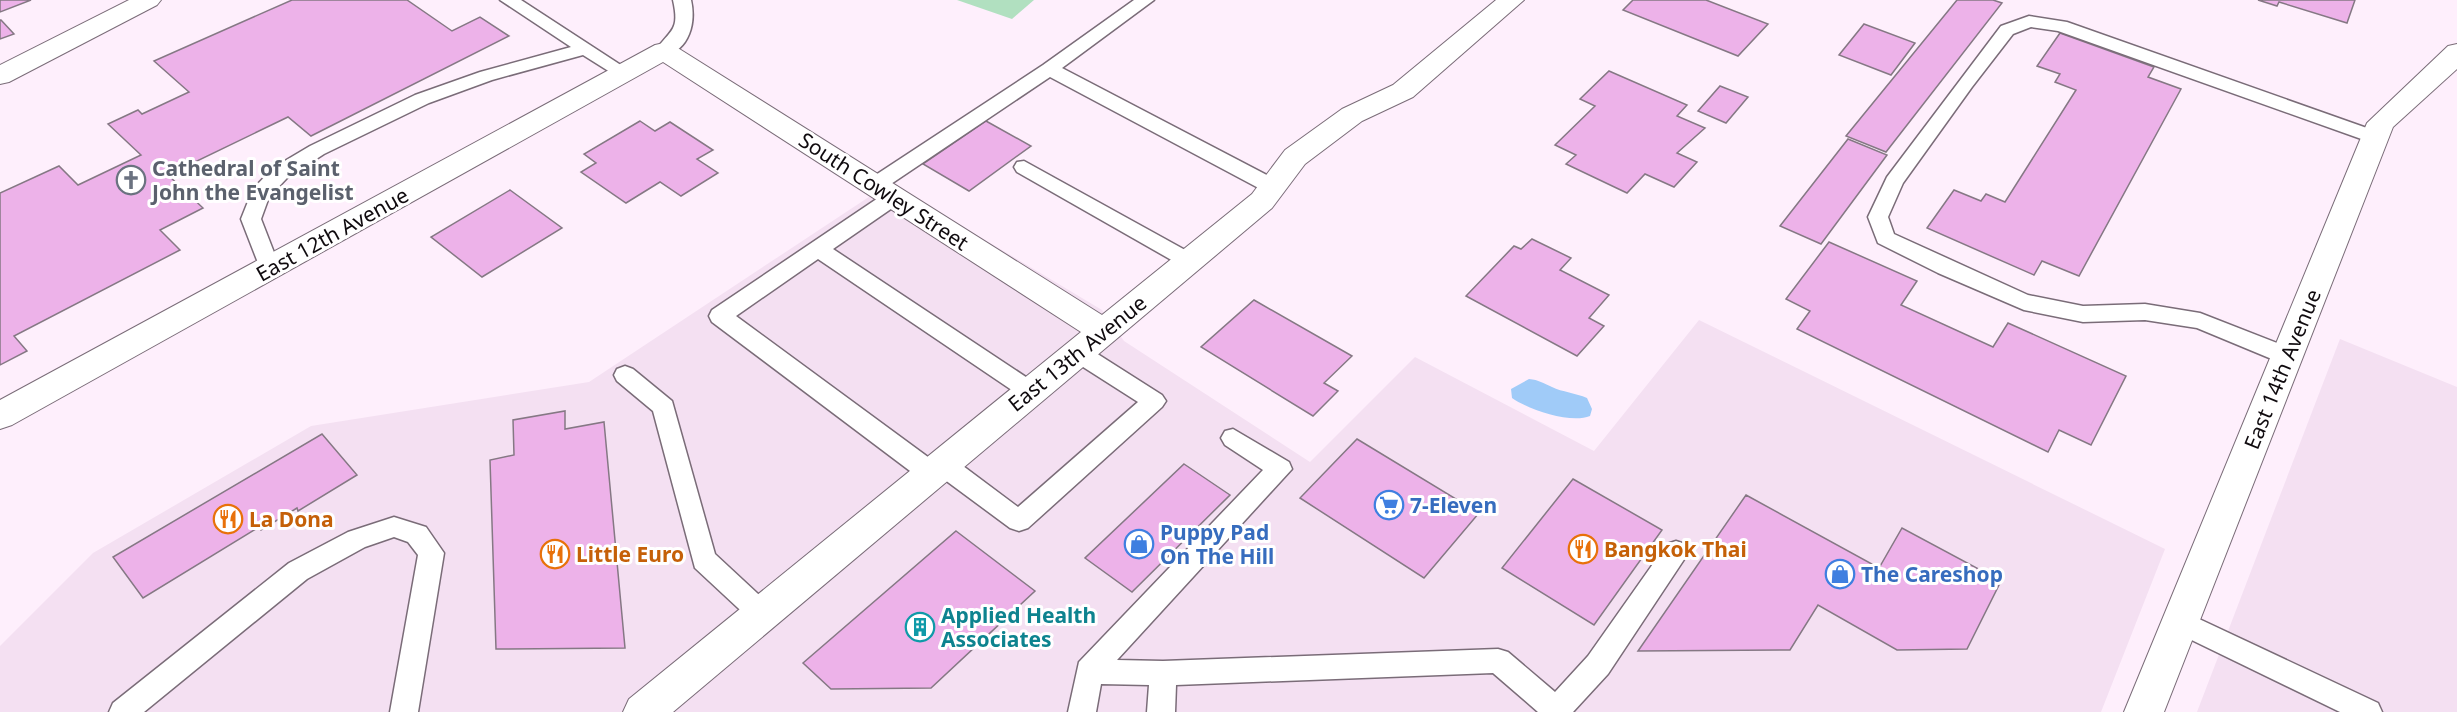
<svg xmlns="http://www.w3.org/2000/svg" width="2457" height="712" viewBox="0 0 2457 712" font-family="'Noto Sans',sans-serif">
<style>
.built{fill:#f4e0f2}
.green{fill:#b1e0c0}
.water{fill:#a0cbf8}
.building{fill:#edb2e9;stroke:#857884;stroke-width:1.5}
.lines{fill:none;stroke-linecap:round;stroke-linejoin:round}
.lane-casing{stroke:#7a6c78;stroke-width:3}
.street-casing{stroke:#7a6c78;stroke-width:2}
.lane{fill:#fff;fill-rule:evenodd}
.street{fill:#fff;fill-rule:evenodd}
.labels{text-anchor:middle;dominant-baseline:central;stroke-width:6;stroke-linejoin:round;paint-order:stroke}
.worship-label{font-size:21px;font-weight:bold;fill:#5b616d;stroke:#fff;text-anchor:start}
.street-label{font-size:21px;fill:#0f0a0e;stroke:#fff}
.shop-label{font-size:21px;font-weight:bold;fill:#366cbe;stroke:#fff;text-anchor:start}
.food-label{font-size:21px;font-weight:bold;fill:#c56008;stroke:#fff;text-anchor:start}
.culture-label{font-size:21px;font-weight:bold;fill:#0d838f;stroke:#fff;text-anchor:start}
</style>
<rect width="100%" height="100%" fill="#feeffc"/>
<!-- built -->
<g class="built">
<polygon points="890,183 1102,310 1124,341 1310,462 1415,357 1594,451 1699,320 2165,549 2101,712 0,712 0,646 93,553 311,426 589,382"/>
<polygon points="2340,339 2457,387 2457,712 2197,712"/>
</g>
<!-- green -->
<polygon class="green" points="957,0 1034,0 1012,19"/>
<!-- water -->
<path class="water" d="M1529,379C1539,380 1543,383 1552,387C1562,392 1576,393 1587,398L1592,409L1590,416C1571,424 1529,410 1512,398L1511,389Z"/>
<!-- building -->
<g class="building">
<polygon points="0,0 31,0 0,12"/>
<polygon points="292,0 407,0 452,31 480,17 509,36 311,136 288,117 168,175 203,208 160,230 180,250 14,336 27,351 0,365 0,193 59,166 78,185 141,155 108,124 138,110 142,114 189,92 154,61"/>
<polygon points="1633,0 1706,0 1768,24 1738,56 1623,10"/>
<polygon points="1957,0 1993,0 2002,3 1886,152 1846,136"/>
<polygon points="2258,0 2355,0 2347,23 2279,2 2277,6"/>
<polygon points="0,20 1,20 14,34 0,39"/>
<polygon points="1864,24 1915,43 1891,75 1839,55"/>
<polygon points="2060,33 2154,67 2148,77 2181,89 2079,276 2042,261 2034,275 1927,228 1954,190 1981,201 1986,194 2005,202 2076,90 2055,82 2060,74 2037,66"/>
<polygon points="1609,71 1687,105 1677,116 1705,128 1677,153 1697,162 1674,187 1645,174 1627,193 1566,164 1576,155 1555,145 1595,106 1580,99"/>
<polygon points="1720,86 1748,97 1726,123 1698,111"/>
<polygon points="640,121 655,131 670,122 713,150 697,159 718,173 681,196 660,182 626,203 581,172 596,163 584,154"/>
<polygon points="986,121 1031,146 969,191 923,164"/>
<polygon points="1848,139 1887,155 1821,244 1780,226"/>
<polygon points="510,190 562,228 482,277 431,237"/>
<polygon points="1532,239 1571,258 1560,270 1609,295 1589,318 1604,326 1577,356 1466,296 1514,246 1521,249"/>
<polygon points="1829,242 1917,281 1901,305 1993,347 2008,323 2126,376 2091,445 2059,430 2048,452 1797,329 1810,311 1786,299"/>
<polygon points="1254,300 1352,356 1324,383 1338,391 1313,416 1201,347"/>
<polygon points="565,411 565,429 604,422 625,648 496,649 490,460 514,455 513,420"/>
<polygon points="322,434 357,475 298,511 297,508 261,530 259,527 143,598 113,557"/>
<polygon points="1357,439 1479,513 1424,578 1300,498"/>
<polygon points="1184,464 1230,495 1132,592 1085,558"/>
<polygon points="1573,479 1662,530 1594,625 1502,568"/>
<polygon points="1746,495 1879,568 1902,528 2001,581 1967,649 1897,650 1818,605 1790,650 1638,651"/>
<polygon points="956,531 1035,591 931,688 831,689 803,663"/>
</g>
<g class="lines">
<!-- lane casing -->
<g class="lane-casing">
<g id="lane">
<polygon points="500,0 521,0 633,73 624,79 618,77 583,55 492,80 429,103 324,154 287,178 269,197 261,219 280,268 276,273 269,275 262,273 241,219 253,189 273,168 310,146 415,95 480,72 571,47"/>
<path d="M673,0H691C696,22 690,50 664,56L655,51C671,29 680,31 673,0Z"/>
<polygon points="1134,0 1154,0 1062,68 1280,182 1283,187 1280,192 1266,192 1050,77 882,190 868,190 865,185 868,180 1043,65"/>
<polygon points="2029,16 2067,22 2381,133 2384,137 2381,141 2367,141 2058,31 2031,27 2013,34 1972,87 1903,183 1888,217 1894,234 2028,295 2083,306 2145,304 2200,313 2295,350 2298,356 2295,362 2287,364 2279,362 2197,328 2145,320 2083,322 2024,310 1938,273 1878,243 1868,217 1887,177 2001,26"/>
<polygon points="1024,161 1196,256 1200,261 1196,266 1189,268 1182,266 1017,172 1014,167 1017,162"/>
<polygon points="894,190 901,192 904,197 901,202 833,249 1038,385 1042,391 1038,397 1030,400 1022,397 818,259 736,316 932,460 942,454 951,457 1018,507 1138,402 1069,358 1066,352 1069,346 1077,344 1085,346 1162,395 1166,401 1162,407 1028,528 1019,531 1010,528 941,477 931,483 922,480 712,322 709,316 712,310 887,192"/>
<polygon points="625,366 633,369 672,401 715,554 770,605 774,613 770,621 761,624 752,621 695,568 653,411 617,381 614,375 617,369"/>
<polygon points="1233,429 1289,462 1292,469 1117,660 1163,661 1498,649 1508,652 1555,692 1588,656 1667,544 1676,541 1685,544 1689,552 1608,674 1573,712 1538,712 1493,673 1176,685 1175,712 1147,712 1149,685 1101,684 1096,712 1068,712 1079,662 1263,470 1225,445 1221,438 1225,431"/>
<polygon points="394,517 426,527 444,553 418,712 390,712 418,555 408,542 394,537 365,547 307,579 144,712 109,712 113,703 289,563 348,532"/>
<polygon points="2180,610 2378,703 2382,712 2340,712 2171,630 2167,622 2171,614"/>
</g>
</g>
<!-- street casing -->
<g class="street-casing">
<g id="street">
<polygon points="129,0 161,0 157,5 9,82 0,84 0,65"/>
<polygon points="1496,0 1524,0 1413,97 1362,121 1305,164 1272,208 673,712 623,712 629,699 1081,332 663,62 12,425 0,429 0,400 655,45 664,43 673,45 1102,315 1252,194 1285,150 1342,109 1393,85"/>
<polygon points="2457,44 2457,69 2393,127 2164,712 2124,712 2367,123 2448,46"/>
</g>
</g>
<!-- lane -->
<use href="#lane" class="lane"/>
<!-- street -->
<use href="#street" class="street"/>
</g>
<!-- icons -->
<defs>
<g id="church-ring" transform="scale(1.5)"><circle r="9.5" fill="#fff" stroke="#6b7280" stroke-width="1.5"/><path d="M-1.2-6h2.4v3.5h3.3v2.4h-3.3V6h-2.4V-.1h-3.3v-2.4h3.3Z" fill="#6b7280"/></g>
<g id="supermarket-ring" transform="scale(1.5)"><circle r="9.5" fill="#fff" stroke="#3f7fe0" stroke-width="1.5"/><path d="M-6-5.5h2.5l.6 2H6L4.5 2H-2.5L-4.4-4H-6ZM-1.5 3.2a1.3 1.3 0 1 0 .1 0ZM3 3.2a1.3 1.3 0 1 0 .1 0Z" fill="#3f7fe0"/></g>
<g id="restaurant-ring" transform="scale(1.5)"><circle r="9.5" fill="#fff" stroke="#e8710a" stroke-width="1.5"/><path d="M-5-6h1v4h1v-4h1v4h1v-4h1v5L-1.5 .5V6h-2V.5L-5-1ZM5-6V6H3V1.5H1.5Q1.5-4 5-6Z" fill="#e8710a"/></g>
<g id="shop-ring" transform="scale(1.5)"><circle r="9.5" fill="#fff" stroke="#3f7fe0" stroke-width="1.5"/><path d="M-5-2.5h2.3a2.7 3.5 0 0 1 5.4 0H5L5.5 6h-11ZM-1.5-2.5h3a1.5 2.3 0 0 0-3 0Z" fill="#3f7fe0"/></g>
<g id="building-ring" transform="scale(1.5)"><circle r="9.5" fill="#fff" stroke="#0f9aa8" stroke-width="1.5"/><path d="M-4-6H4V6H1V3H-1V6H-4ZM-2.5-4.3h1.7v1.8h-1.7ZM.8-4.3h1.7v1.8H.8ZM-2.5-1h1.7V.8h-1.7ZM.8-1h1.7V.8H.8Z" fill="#0f9aa8"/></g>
</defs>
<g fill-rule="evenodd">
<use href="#church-ring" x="131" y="180"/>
<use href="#supermarket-ring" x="1389" y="505"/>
<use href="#restaurant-ring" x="228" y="519"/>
<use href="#shop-ring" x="1139" y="544"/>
<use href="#restaurant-ring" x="1583" y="549"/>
<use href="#restaurant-ring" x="555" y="554"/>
<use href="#shop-ring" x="1840" y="574"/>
<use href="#building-ring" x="920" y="627"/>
</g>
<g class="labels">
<!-- worship labels -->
<g class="worship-label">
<text x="152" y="168">Cathedral of Saint<tspan x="152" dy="24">John the Evangelist</tspan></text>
</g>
<!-- street labels -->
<g class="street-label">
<text transform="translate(884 191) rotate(33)">South Cowley Street</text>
<text transform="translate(332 234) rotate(-29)">East 12th Avenue</text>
<text transform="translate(1077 353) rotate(-39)">East 13th Avenue</text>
<text transform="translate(2282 369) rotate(-68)">East 14th Avenue</text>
</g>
<!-- shop labels -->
<g class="shop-label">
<text x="1410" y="505">7-Eleven</text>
<text x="1160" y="532">Puppy Pad<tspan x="1160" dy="24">On The Hill</tspan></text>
<text x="1861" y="574">The Careshop</text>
</g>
<!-- food labels -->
<g class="food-label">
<text x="249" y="519">La Dona</text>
<text x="1604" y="549">Bangkok Thai</text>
<text x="576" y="554">Little Euro</text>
</g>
<!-- culture labels -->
<g class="culture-label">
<text x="941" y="615">Applied Health<tspan x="941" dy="24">Associates</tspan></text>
</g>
</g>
</svg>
